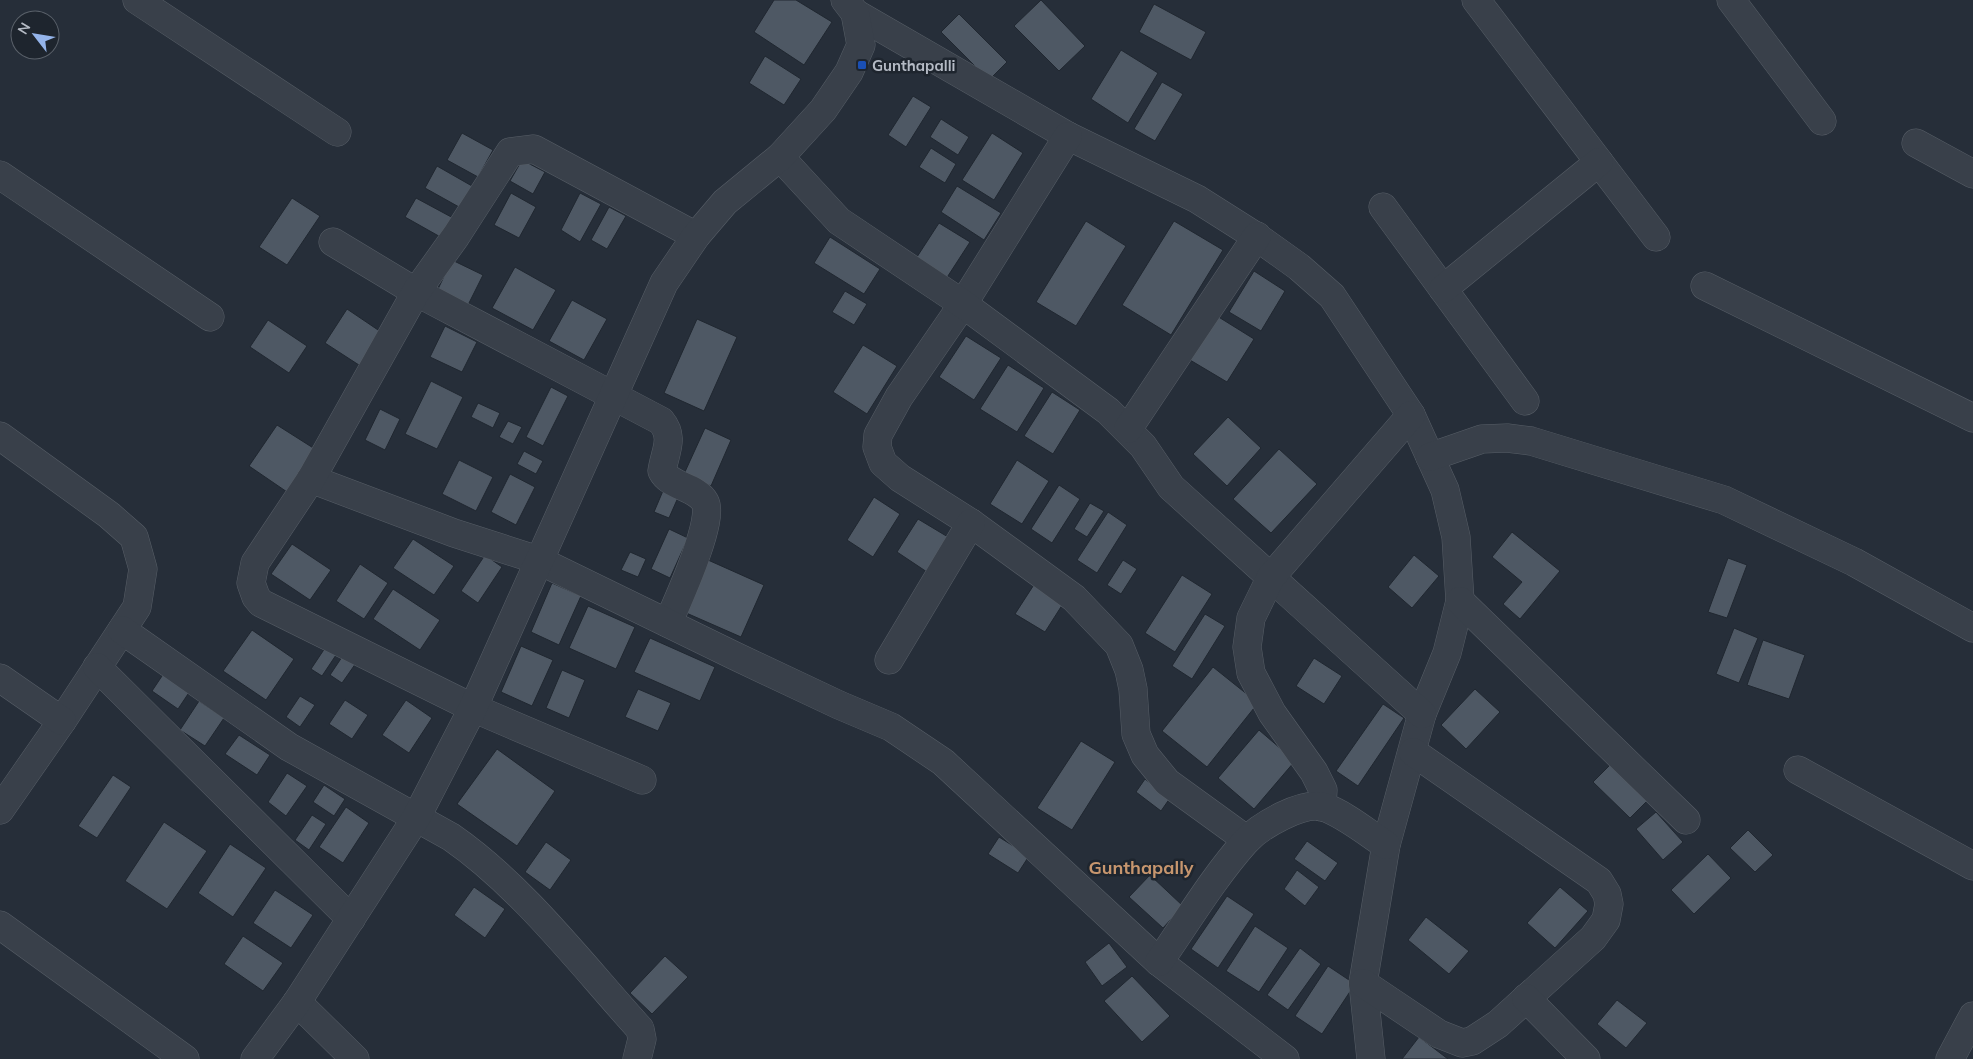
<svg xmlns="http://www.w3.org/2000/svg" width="1973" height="1059" viewBox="0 0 1973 1059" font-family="Mulish,sans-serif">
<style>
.building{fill:#4e5864;stroke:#202730}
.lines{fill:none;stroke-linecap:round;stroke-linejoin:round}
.minor-casing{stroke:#575e67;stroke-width:29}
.tertiary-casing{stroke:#575e67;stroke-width:29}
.minor{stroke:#39404a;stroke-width:28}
.tertiary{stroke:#39404a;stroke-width:28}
.transit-dot{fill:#1a4fb4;stroke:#1e252e;stroke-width:2}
.labels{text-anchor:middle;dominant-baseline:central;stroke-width:5;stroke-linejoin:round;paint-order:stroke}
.poi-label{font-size:15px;font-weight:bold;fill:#b5bbc5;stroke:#1e252e;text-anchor:start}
.quarter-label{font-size:18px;font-weight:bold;fill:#c7966e;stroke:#1e252e}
</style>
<rect width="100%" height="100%" fill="#262e39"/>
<!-- building -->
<g class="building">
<polygon points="774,0 796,0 832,22 804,65 754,32"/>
<polygon points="1041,0 1085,46 1059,71 1014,26"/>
<polygon points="1154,4 1206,32 1191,60 1139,32"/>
<polygon points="959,14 1007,62 989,80 941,32"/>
<polygon points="1121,50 1158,73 1128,123 1091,99"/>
<polygon points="765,56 801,79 784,105 749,83"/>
<polygon points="1162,82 1183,94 1155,141 1134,129"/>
<polygon points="913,96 931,107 906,147 888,135"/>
<polygon points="941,119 969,137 958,155 930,137"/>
<polygon points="462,133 493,150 478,177 447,160"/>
<polygon points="992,133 1023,153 994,200 962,180"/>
<polygon points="931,148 956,164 945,183 919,167"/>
<polygon points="522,160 545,172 533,194 510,181"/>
<polygon points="437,166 472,186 459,207 425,188"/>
<polygon points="957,186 1001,213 984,240 941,212"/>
<polygon points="511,193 536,207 519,238 494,225"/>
<polygon points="580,193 601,204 580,242 561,230"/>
<polygon points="292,198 320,216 287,265 259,247"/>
<polygon points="416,198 455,219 444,239 405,217"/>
<polygon points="609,207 626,216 607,249 591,240"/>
<polygon points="1086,221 1126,246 1076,326 1036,302"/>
<polygon points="1174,221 1223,250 1171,335 1122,305"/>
<polygon points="939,223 970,242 946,279 915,260"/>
<polygon points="830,237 880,269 864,294 814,263"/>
<polygon points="452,260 483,275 468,305 438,289"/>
<polygon points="515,267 556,290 533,330 492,308"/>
<polygon points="1254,271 1285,291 1261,331 1229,312"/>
<polygon points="845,291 867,304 854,325 832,312"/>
<polygon points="572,300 607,319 584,360 549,341"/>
<polygon points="347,309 384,334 362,367 325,343"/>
<polygon points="1217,316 1254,339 1227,382 1190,360"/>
<polygon points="697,319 737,337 704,411 664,393"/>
<polygon points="268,320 307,346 289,373 250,347"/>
<polygon points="445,326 477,342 462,372 430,357"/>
<polygon points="966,336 1001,358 974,400 939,377"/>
<polygon points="863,345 897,366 867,414 833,392"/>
<polygon points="1008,365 1044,388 1017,432 980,409"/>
<polygon points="431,381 463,397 437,449 405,434"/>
<polygon points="551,387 568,396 543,446 526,437"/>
<polygon points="1052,392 1080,410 1053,454 1024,436"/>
<polygon points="478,403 500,413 493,428 471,417"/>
<polygon points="380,409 400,419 385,450 365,440"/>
<polygon points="1228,417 1261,448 1227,486 1193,454"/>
<polygon points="508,421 522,427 513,444 499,437"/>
<polygon points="277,425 318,451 290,494 249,466"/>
<polygon points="705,428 731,440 711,486 684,474"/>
<polygon points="1279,449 1317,484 1271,533 1233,499"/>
<polygon points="524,451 543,461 536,474 517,464"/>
<polygon points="459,460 493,477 476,511 442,494"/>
<polygon points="1017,460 1049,481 1022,524 990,504"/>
<polygon points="510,474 535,487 516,525 491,512"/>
<polygon points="1059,485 1080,499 1052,543 1031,529"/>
<polygon points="665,486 680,493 669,518 654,512"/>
<polygon points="874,497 900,514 873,557 847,540"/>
<polygon points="1090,503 1104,511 1087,537 1074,529"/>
<polygon points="1108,512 1127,525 1097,573 1077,560"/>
<polygon points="918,519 948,537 927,572 897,552"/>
<polygon points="669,529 688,538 670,578 651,569"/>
<polygon points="1512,532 1560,571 1520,619 1503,604 1522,582 1492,557"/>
<polygon points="413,539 454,566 434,595 393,568"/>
<polygon points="292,544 331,570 310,600 271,574"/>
<polygon points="630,552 646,559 638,577 621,570"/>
<polygon points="485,555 502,567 478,603 461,591"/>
<polygon points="1414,555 1439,576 1412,608 1388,587"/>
<polygon points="1728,558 1747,565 1727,618 1708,612"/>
<polygon points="708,560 764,585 741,637 684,612"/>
<polygon points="1123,560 1137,569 1121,594 1107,585"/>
<polygon points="360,564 388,583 364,619 336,601"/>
<polygon points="1182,575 1212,594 1175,652 1145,633"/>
<polygon points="1037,580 1066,599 1045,632 1015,614"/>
<polygon points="552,583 581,596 559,645 531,632"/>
<polygon points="393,589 440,620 420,650 373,619"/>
<polygon points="588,606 635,627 616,669 569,648"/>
<polygon points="1205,614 1225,626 1192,679 1172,666"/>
<polygon points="1734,628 1758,638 1739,683 1716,674"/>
<polygon points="252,630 294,659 266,700 223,671"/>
<polygon points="650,638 715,667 700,701 634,672"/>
<polygon points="1763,640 1805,655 1789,699 1747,685"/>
<polygon points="521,646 553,660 532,706 501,692"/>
<polygon points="325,648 336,655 322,676 311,669"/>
<polygon points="344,654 356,663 342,683 330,675"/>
<polygon points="1314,658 1342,676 1324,704 1296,686"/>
<polygon points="168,667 194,685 178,709 152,691"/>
<polygon points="1213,667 1258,703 1207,767 1162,731"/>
<polygon points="562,670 585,680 569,718 546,708"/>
<polygon points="638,689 671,703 658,731 625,717"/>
<polygon points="1475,689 1500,712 1466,749 1441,725"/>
<polygon points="300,696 315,705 300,727 286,717"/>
<polygon points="345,700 368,715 352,739 329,724"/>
<polygon points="406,700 432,718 409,753 382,735"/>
<polygon points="199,701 224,718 205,746 180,730"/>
<polygon points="1383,704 1404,718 1358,786 1336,771"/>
<polygon points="1259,730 1295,761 1254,809 1218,778"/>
<polygon points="239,735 270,755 257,775 225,754"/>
<polygon points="1081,741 1115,762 1072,830 1037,808"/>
<polygon points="497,749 555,791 517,846 457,804"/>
<polygon points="1610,765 1647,801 1630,818 1593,782"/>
<polygon points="287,773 307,786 286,816 268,802"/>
<polygon points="113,775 131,787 97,838 78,826"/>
<polygon points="1145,779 1170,798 1161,811 1136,792"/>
<polygon points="324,785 345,799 334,816 313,802"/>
<polygon points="346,807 369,823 343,863 319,847"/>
<polygon points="1656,812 1683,842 1663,860 1636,829"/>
<polygon points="312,815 326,824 309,850 295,840"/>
<polygon points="164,822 207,851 167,909 125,881"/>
<polygon points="1748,830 1773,855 1755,872 1730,848"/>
<polygon points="999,837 1029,856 1018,873 988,854"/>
<polygon points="1307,841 1338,863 1325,881 1294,859"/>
<polygon points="546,842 571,860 550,890 525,872"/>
<polygon points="230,844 266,868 233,917 198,893"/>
<polygon points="1708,854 1731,878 1694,914 1671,890"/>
<polygon points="1297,870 1319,887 1305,906 1284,889"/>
<polygon points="1150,875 1183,906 1163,928 1129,897"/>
<polygon points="474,887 505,909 485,938 454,915"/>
<polygon points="1560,887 1588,911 1555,948 1527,923"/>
<polygon points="275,890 313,915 291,948 253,923"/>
<polygon points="1227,896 1254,914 1218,968 1191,949"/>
<polygon points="1426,917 1469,951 1449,974 1408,940"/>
<polygon points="1255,926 1288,948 1259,992 1226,971"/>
<polygon points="243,936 283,963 263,991 224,964"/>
<polygon points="1109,943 1127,967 1102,986 1085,962"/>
<polygon points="1300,948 1321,964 1288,1010 1267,995"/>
<polygon points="665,956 688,977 652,1014 630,993"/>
<polygon points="1328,966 1355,984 1322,1034 1295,1016"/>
<polygon points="1132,976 1170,1016 1142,1042 1104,1001"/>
<polygon points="1617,1000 1647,1023 1626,1048 1597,1024"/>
<polygon points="1419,1037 1448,1059 1402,1059"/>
</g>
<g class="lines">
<!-- minor casing -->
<g class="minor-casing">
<g id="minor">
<polyline points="137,0 337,132"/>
<polyline points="1476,0 1656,237"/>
<polyline points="1731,0 1822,121"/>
<polyline points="855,13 1068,136 1197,199 1257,237 1299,267 1332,296 1411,415 1445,490 1456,537 1460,601 1447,653 1422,714 1386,845 1363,983 1371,1059"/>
<polyline points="1068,136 963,304 899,397 878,435 877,447 883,463 900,478 971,523 1074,598 1119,645 1129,670 1133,689 1136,734 1145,755 1167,782 1247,840"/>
<polyline points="1916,143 1973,174"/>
<polyline points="780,157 839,221 963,304 1108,411 1143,446 1171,487 1422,714"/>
<polyline points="0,175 210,317"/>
<polyline points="1383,207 1525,401"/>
<path d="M333,242L416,292L661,421C675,438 665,451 662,471C670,487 696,486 705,502C715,520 677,602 668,623"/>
<polyline points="1705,286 1973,418"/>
<polyline points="1443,289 1599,162"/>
<polyline points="1128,429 1257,236"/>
<polyline points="0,436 109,515 134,537 143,569 137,607 62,721 0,810"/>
<polyline points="1430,457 1482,439 1507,438 1531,441 1724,500 1854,562 1973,628"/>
<polyline points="311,479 454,533 538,560 735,656 839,705 891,727 943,762 1159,962 1285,1059"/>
<polyline points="1460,601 1686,820"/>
<path d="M122,630L289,747L451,837C522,886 582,965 640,1029L642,1039L637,1059"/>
<polyline points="889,660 971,523"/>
<polyline points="97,667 351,919"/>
<polyline points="0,678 62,721"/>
<polyline points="1798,770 1973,866"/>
<polyline points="642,780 473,708 261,603 256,597 251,583 255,563 311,479 416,292 456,236 510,152 534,149 696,236"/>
<polyline points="1322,807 1323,790 1314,772 1272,713 1251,673 1247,647 1251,618 1271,577 1411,415"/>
<polyline points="0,925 185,1059"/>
<path d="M1159,962C1187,922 1213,878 1246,841C1260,826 1302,801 1324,807C1346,815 1366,832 1386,845"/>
<polyline points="1363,983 1439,1034 1462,1043 1472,1041 1498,1024 1593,938 1606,920 1609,904 1607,894 1599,881 1413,752"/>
<polyline points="1526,998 1586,1059"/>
<polyline points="297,1002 355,1059"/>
<polyline points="1950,1059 1973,1016"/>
</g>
</g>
<!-- tertiary casing -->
<g class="tertiary-casing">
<polyline id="tertiary" points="255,1059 297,1002 416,818 473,708 664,283 696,236 725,202 780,157 823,110 849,72 861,45 855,13 845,0"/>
</g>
<!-- minor -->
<use href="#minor" class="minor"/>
<!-- tertiary -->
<use href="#tertiary" class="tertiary"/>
</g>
<!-- markers -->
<rect class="transit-dot" x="857" y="60" width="10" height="10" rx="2.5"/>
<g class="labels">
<!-- poi labels -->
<g class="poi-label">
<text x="872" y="65">Gunthapalli</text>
</g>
<!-- quarter labels -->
<g class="quarter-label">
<text x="1141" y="867">Gunthapally</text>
</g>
</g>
<!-- north arrow -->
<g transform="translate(35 35) rotate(301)"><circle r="24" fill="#1e252e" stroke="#5a616a"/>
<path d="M0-4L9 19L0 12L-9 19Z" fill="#94b4ea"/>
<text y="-8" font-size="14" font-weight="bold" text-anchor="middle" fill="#b5bbc5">N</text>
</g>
</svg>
